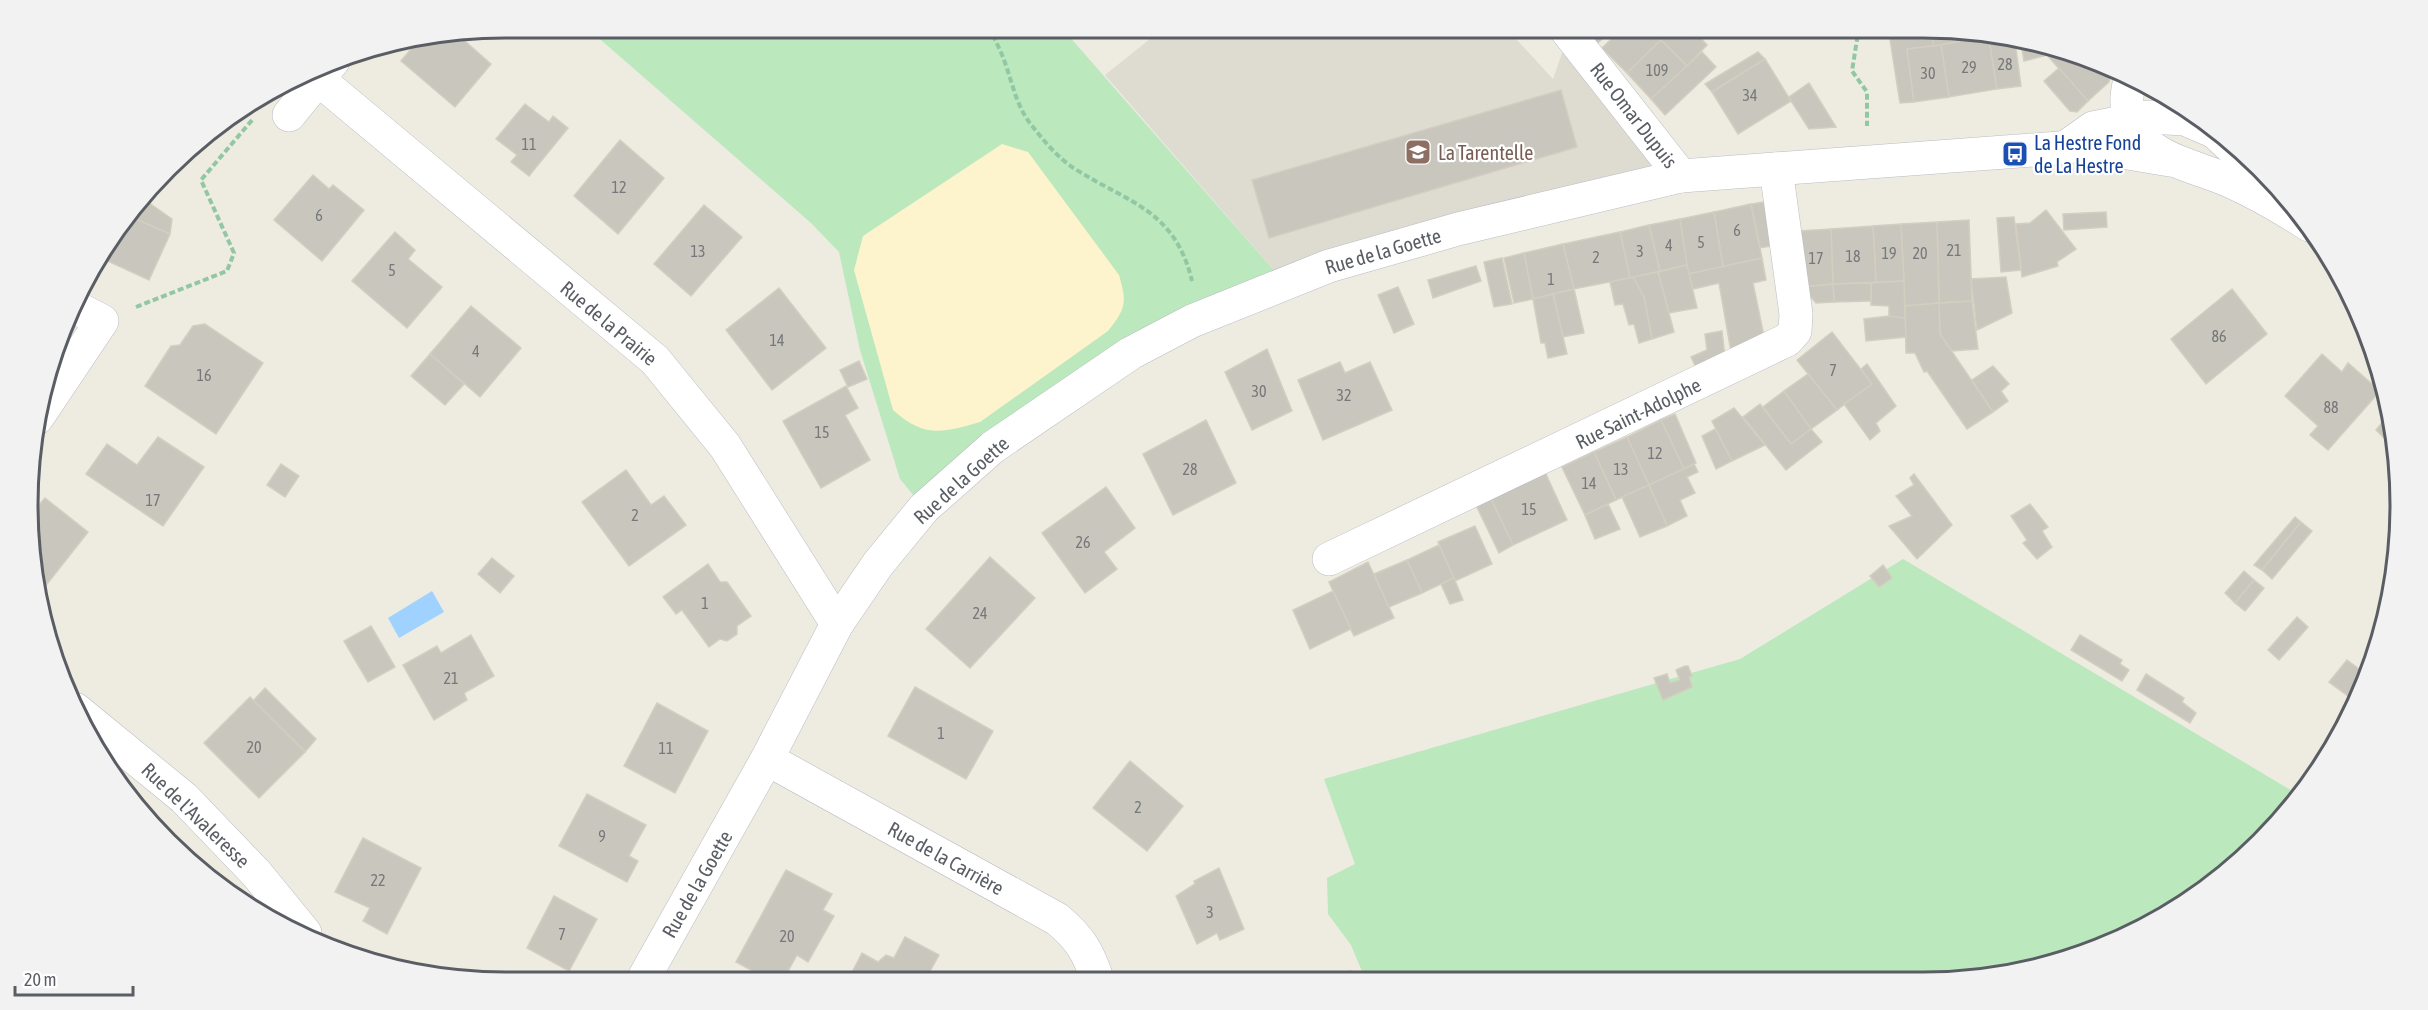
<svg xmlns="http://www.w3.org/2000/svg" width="2428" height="1010" viewBox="0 0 2428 1010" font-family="'Asap Condensed',sans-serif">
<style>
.education{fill:#dedbd0}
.green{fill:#bbe8bd}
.sand{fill:#fdf4cd}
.water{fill:#a0d2ff}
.building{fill:#c9c6be;stroke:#d3cebf;stroke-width:1.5}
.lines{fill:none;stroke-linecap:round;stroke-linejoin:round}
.minor-casing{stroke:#b9bcc2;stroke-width:34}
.path{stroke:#92c7a4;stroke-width:4;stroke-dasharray:6 3;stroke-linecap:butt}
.minor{stroke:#fff;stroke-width:33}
.labels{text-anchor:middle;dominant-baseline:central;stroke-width:4.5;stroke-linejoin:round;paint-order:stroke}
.number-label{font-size:16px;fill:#76787a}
.street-label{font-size:20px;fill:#5a5e64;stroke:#fff}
.transit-label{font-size:20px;fill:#164399;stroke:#fff;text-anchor:start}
.education-label{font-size:20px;fill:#785e54;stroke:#fff;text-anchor:start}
.rim{fill:none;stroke:#5a5e64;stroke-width:3}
</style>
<rect width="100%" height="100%" fill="#eeece1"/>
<!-- education -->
<polygon class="education" points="1165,27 1505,27 1553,79 1569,33 1681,176 1285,283 1105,75"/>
<!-- green -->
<g class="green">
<polygon points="586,27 1061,27 1285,283 1242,300 924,508 900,479 860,350 839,252 811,223"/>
<polygon points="1903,559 2299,795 2238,865 2106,946 1986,979 1366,981 1351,945 1328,914 1327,878 1355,864 1324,779 1740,659"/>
</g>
<!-- sand -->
<path class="sand" d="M1002,144L1028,152L1119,275C1127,303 1126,308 1108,331L980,422C942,433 924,438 893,410L854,270L863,236Z"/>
<!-- water -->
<polygon class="water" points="432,591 444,612 399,638 388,618"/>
<!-- building -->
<g class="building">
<polygon points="1574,27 1616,27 1593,47"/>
<polygon points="1624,27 1649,27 1661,40 1627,73 1602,48"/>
<polygon points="1649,27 1670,27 1673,31 1661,40"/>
<polygon points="1678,27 1690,40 1696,33 1707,45 1687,66 1661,40"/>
<polygon points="1888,27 1931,28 1934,46 1907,49 1914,102 1900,103"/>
<polygon points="1931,28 1982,37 1934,46"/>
<polygon points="458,35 491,64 455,107 401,61 417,42"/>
<polygon points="1982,37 1989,38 1997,89 1949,97 1941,45"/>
<polygon points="1989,38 2015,42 2021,86 1997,89"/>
<polygon points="1661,40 1687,66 1651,99 1627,73"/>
<polygon points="2021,43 2054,49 2047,55 2024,61"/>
<polygon points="1941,45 1949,97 1914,102 1907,49"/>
<polygon points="2054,49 2076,52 2100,63 2110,74 2109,82 2088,101 2047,55"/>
<polygon points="1702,52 1716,67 1665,115 1651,99"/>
<polygon points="1758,52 1765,59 1712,92 1705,84"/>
<polygon points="1765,59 1791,101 1738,134 1712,92"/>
<polygon points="2059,68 2088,101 2077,112 2070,111 2044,81"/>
<polygon points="1809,83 1836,127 1809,129 1791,101 1789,97"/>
<polygon points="1561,90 1577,147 1269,238 1252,180"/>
<polygon points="525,104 549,122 553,116 568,128 529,176 511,162 517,155 496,139"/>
<polygon points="620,140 664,178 618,234 574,196"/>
<polygon points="313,175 329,189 333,185 364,210 322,261 274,220"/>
<polygon points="145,200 172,219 170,234 131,217"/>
<polygon points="1769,201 1777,245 1760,248 1751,204"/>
<polygon points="1751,204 1762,258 1723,267 1714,212"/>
<polygon points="704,205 742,237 691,296 654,264"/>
<polygon points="2046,210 2076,249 2057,262 2058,266 2022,277 2016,224 2030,223"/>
<polygon points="1714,212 1723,267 1688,274 1680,219"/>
<polygon points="2106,212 2107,227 2064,230 2063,214"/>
<polygon points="131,217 170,234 149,280 99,257"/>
<polygon points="2014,217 2021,270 2001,272 1997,218"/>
<polygon points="1680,219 1687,265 1660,271 1649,225"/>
<polygon points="1969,220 1972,301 1939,303 1937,222"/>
<polygon points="1937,222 1939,303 1905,306 1901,224"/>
<polygon points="1901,224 1904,281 1876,282 1873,226"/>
<polygon points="1649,225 1660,271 1630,278 1620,232"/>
<polygon points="1873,226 1876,282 1833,284 1831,229"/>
<polygon points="1831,229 1833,284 1802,287 1799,231"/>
<polygon points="395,232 415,250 408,259 442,287 407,328 352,281"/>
<polygon points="1620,232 1630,278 1574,289 1563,244"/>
<polygon points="1563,244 1574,289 1533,299 1524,253"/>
<polygon points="1524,253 1533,299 1514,303 1504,258"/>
<polygon points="1502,258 1512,304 1494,307 1484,262"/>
<polygon points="1762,258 1766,280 1753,283 1766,346 1733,363 1719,283 1693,289 1688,274"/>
<polygon points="1687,265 1697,308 1669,313 1658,272"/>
<polygon points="1476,266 1481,281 1433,298 1428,280"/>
<polygon points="1658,272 1674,332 1652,339 1644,297 1633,277"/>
<polygon points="1633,277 1644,297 1652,339 1639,343 1634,324 1629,325 1623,304 1615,305 1610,282"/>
<polygon points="2006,277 2012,313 1977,330 1971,279"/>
<polygon points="1904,281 1905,318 1889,318 1889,306 1871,305 1871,283"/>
<polygon points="1871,283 1871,301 1834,302 1833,284"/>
<polygon points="1833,284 1834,302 1816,303 1802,287"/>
<polygon points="1398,287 1414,324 1394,333 1378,295"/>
<polygon points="779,288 826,348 772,390 726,330"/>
<polygon points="1574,289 1584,333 1563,337 1553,294"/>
<polygon points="2232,289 2267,334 2206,384 2171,339"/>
<polygon points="1553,294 1567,354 1548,358 1545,343 1541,343 1533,299"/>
<polygon points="1972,301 1978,349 1952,351 1940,334 1939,303"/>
<polygon points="1939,303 1940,334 1993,412 1967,429 1927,371 1924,372 1915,353 1906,353 1905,306"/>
<polygon points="471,306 521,348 480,397 430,354"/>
<polygon points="1889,316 1905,318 1906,337 1866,341 1864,319"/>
<polygon points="205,324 263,363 216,434 145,386 171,346 180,345 193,326"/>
<polygon points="1722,331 1726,366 1701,378 1691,357 1707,350 1705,334"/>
<polygon points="1832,332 1872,384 1837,410 1797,360"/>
<polygon points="1267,349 1292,411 1252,430 1225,372"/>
<polygon points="430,354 464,384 445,405 411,376"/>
<polygon points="2322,354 2342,372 2348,363 2380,391 2328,450 2310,435 2318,426 2285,396"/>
<polygon points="859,361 867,379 848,387 840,370"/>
<polygon points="1340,362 1345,373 1370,362 1392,410 1323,440 1298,380"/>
<polygon points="1867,364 1896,406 1876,423 1880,431 1870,440 1844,404 1872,384 1861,369"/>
<polygon points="1993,366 2009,384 2001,391 2008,401 1993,412 1972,380"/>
<polygon points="1808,374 1837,410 1811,429 1784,391"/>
<polygon points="846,386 858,408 845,415 870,460 821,488 783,421"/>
<polygon points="1784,391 1811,429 1791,444 1763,407"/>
<polygon points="1760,404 1791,444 1811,429 1822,442 1786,470 1743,417"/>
<polygon points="1734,408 1765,445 1732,461 1712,421"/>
<polygon points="2390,413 2395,441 2391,445 2376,430"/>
<polygon points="1675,414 1696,463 1684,469 1661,420"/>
<polygon points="1206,420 1236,483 1173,515 1143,454"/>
<polygon points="1661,420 1684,469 1649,485 1627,437"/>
<polygon points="1715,429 1732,461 1716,469 1702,436"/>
<polygon points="158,437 204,467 163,526 86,474 107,444 137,465"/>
<polygon points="1627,437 1649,485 1616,500 1594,452"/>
<polygon points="1594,452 1616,500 1585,515 1562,467"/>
<polygon points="281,464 299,476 285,497 267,485"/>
<polygon points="1694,464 1698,472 1687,477 1695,493 1680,500 1687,516 1667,526 1649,485"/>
<polygon points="626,470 651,505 664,496 686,525 629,566 582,502"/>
<polygon points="1545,472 1567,520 1513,545 1491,499"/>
<polygon points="1914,474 1952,525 1917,559 1889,526 1912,516 1896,496 1914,485 1910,478"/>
<polygon points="1649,485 1667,526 1640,537 1622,497"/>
<polygon points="1106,487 1135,528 1104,552 1117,569 1085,593 1042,533"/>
<polygon points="45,498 88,532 36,598 33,512"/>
<polygon points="1491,499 1513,545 1499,553 1475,503"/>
<polygon points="1608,504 1620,529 1595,539 1585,515"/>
<polygon points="2030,504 2048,527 2042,531 2052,547 2037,559 2023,543 2027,540 2011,516"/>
<polygon points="2295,517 2301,522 2262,570 2254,565"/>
<polygon points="2301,522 2312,531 2272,579 2262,570"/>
<polygon points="1475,526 1492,564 1455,581 1438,542"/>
<polygon points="1439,545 1454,578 1422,593 1407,560"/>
<polygon points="990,557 1035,598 970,668 926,629"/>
<polygon points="492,558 514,576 500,593 478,574"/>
<polygon points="1407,560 1422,593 1389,607 1374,574"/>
<polygon points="1368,562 1394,618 1354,636 1329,582"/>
<polygon points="708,564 720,582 727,582 751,616 737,626 737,634 727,641 720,639 709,647 682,610 676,614 663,597"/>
<polygon points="1883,565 1892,578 1879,587 1870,576"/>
<polygon points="2244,571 2254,580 2235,603 2225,593"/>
<polygon points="1454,578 1463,600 1450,604 1441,584"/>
<polygon points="2254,580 2264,588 2245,611 2235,603"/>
<polygon points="1333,591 1351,629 1310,649 1293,610"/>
<polygon points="2297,617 2308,627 2279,660 2268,650"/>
<polygon points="371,626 395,667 368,682 344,641"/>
<polygon points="471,635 494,676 464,693 467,700 434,720 403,665 437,646 441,653"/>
<polygon points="2080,635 2122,660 2120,664 2129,670 2122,681 2071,650"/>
<polygon points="2347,660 2367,675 2355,701 2329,682"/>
<polygon points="1685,666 1688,666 1692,676 1689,677 1692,687 1663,700 1654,678 1667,674 1670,683 1680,680 1676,670"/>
<polygon points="2146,674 2184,698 2182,702 2196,713 2190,723 2137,690"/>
<polygon points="915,687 993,731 966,779 888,736"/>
<polygon points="265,688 316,739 305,752 253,701"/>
<polygon points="250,697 305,752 259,798 204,743"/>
<polygon points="657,703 708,731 675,793 624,766"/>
<polygon points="1130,761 1183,806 1147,851 1093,808"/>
<polygon points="587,794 646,825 629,856 638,861 627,882 559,846"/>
<polygon points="363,838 421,868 387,934 363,921 370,908 335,892"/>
<polygon points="1219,868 1244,929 1220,940 1217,933 1197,944 1176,896 1195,884 1194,881"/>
<polygon points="786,870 832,894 823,910 834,916 808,962 797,955 782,982 773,982 736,962"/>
<polygon points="554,896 597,919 569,971 527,948"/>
<polygon points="905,937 939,955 924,982 847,982 862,953 878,962 886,955 894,958"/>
<polygon points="1351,971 1353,981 1327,981 1325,976"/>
<polygon points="1238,977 1239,981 1205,981"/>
</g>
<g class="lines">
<!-- minor casing -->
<g class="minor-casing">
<g id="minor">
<polyline points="1564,27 1681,176"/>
<path d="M2130,77C2129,86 2126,95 2127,104C2132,158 2193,164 2232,182C2259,194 2284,209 2309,225"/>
<polyline points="318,79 655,360 725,446 837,624"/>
<polyline points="289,115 333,61"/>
<polyline points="2202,120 2281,194"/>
<polyline points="2066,147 2093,128 2148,117 2185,119 2213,131"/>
<polyline points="37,418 102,321 73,306"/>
<polyline points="1329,559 1787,340 1795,331 1796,314 1776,169"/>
<polyline points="75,709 184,798 256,873 305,933"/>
<path d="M767,759L1057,919C1081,939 1088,952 1098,981"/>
<polyline points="641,983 767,759 837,624 878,564 924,508 993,447 1131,353 1192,321 1329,266 1458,229 1681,176 2086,146 2170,160"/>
</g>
</g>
<!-- path -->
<g class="path">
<path d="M989,27C994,38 1000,49 1004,60C1013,84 1016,107 1033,127C1044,141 1059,159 1075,169C1129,203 1175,210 1192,281"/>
<polyline points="1859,27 1852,71 1867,92 1867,126"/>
<polyline points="136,307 227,271 234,253 201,180 253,119"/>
</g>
<!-- minor -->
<use href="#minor" class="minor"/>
</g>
<!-- icons -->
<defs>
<g id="school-square" transform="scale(1.35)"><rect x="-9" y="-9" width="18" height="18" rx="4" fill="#8d6e63" stroke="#fff"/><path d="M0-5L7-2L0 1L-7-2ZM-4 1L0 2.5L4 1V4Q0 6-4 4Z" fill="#fff"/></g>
<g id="bus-square" transform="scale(1.35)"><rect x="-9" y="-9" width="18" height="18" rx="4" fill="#1a4fb4" stroke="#fff"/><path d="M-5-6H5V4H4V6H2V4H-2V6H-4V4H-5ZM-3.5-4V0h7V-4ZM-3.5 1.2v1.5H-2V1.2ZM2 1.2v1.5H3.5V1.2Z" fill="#fff"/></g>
</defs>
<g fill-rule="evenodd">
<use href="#school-square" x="1418" y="152"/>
<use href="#bus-square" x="2015" y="154"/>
</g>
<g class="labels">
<!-- number labels -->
<g class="number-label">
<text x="2005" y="64">28</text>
<text x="1969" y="67">29</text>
<text x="1657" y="70">109</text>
<text x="1928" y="73">30</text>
<text x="1750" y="95">34</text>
<text x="529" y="144">11</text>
<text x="619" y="187">12</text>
<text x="319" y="215">6</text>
<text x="1737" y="230">6</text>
<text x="1701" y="242">5</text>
<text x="1669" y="245">4</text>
<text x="1954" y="250">21</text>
<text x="698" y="251">13</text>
<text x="1640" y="251">3</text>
<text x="1889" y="253">19</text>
<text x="1920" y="253">20</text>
<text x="1853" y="256">18</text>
<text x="1596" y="257">2</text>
<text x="1816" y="258">17</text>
<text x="392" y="270">5</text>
<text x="1551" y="279">1</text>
<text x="2219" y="336">86</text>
<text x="777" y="340">14</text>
<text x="476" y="351">4</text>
<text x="1833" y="370">7</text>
<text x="204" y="375">16</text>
<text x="1259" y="391">30</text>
<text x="1344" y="395">32</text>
<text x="2331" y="407">88</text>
<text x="822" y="432">15</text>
<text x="1655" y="453">12</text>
<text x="1190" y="469">28</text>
<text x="1621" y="469">13</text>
<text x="1589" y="483">14</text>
<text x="153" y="500">17</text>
<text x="1529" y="509">15</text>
<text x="635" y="515">2</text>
<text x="1083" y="542">26</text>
<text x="705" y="603">1</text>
<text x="980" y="613">24</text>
<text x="451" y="678">21</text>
<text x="941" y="733">1</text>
<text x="254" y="747">20</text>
<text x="666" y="748">11</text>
<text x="1138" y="807">2</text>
<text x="602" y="836">9</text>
<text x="378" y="880">22</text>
<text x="1210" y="912">3</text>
<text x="562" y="934">7</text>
<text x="787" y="936">20</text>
</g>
<!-- street labels -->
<g class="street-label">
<text transform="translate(1634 115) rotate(52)">Rue Omar Dupuis</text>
<text transform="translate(1383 251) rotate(-16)">Rue de la Goette</text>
<text transform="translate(609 323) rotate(40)">Rue de la Prairie</text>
<text transform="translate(1638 413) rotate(-26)">Rue Saint-Adolphe</text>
<text transform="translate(961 480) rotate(-42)">Rue de la Goette</text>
<text transform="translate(196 815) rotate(44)">Rue de l'Avaleresse</text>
<text transform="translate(946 858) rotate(29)">Rue de la Carrière</text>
<text transform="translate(697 884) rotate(-60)">Rue de la Goette</text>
</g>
<!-- transit labels -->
<g class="transit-label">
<text x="2034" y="142">La Hestre Fond<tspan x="2034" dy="23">de La Hestre</tspan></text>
</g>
<!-- education labels -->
<g class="education-label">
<text x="1438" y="152">La Tarentelle</text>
</g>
</g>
<!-- crop -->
<path d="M0 0H2428V1010H0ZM505 38H1923A467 467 0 0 1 2390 505V505A467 467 0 0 1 1923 972H505A467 467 0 0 1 38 505V505A467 467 0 0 1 505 38Z" fill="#f2f2f3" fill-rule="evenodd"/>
<path class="rim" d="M505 38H1923A467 467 0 0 1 2390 505V505A467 467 0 0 1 1923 972H505A467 467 0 0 1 38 505V505A467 467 0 0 1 505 38Z"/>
<!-- scale -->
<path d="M15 986v9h118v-9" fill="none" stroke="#5a5e64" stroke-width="3"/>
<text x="24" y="986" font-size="18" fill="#5a5e64" stroke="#ffffff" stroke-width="4.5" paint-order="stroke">20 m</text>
</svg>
